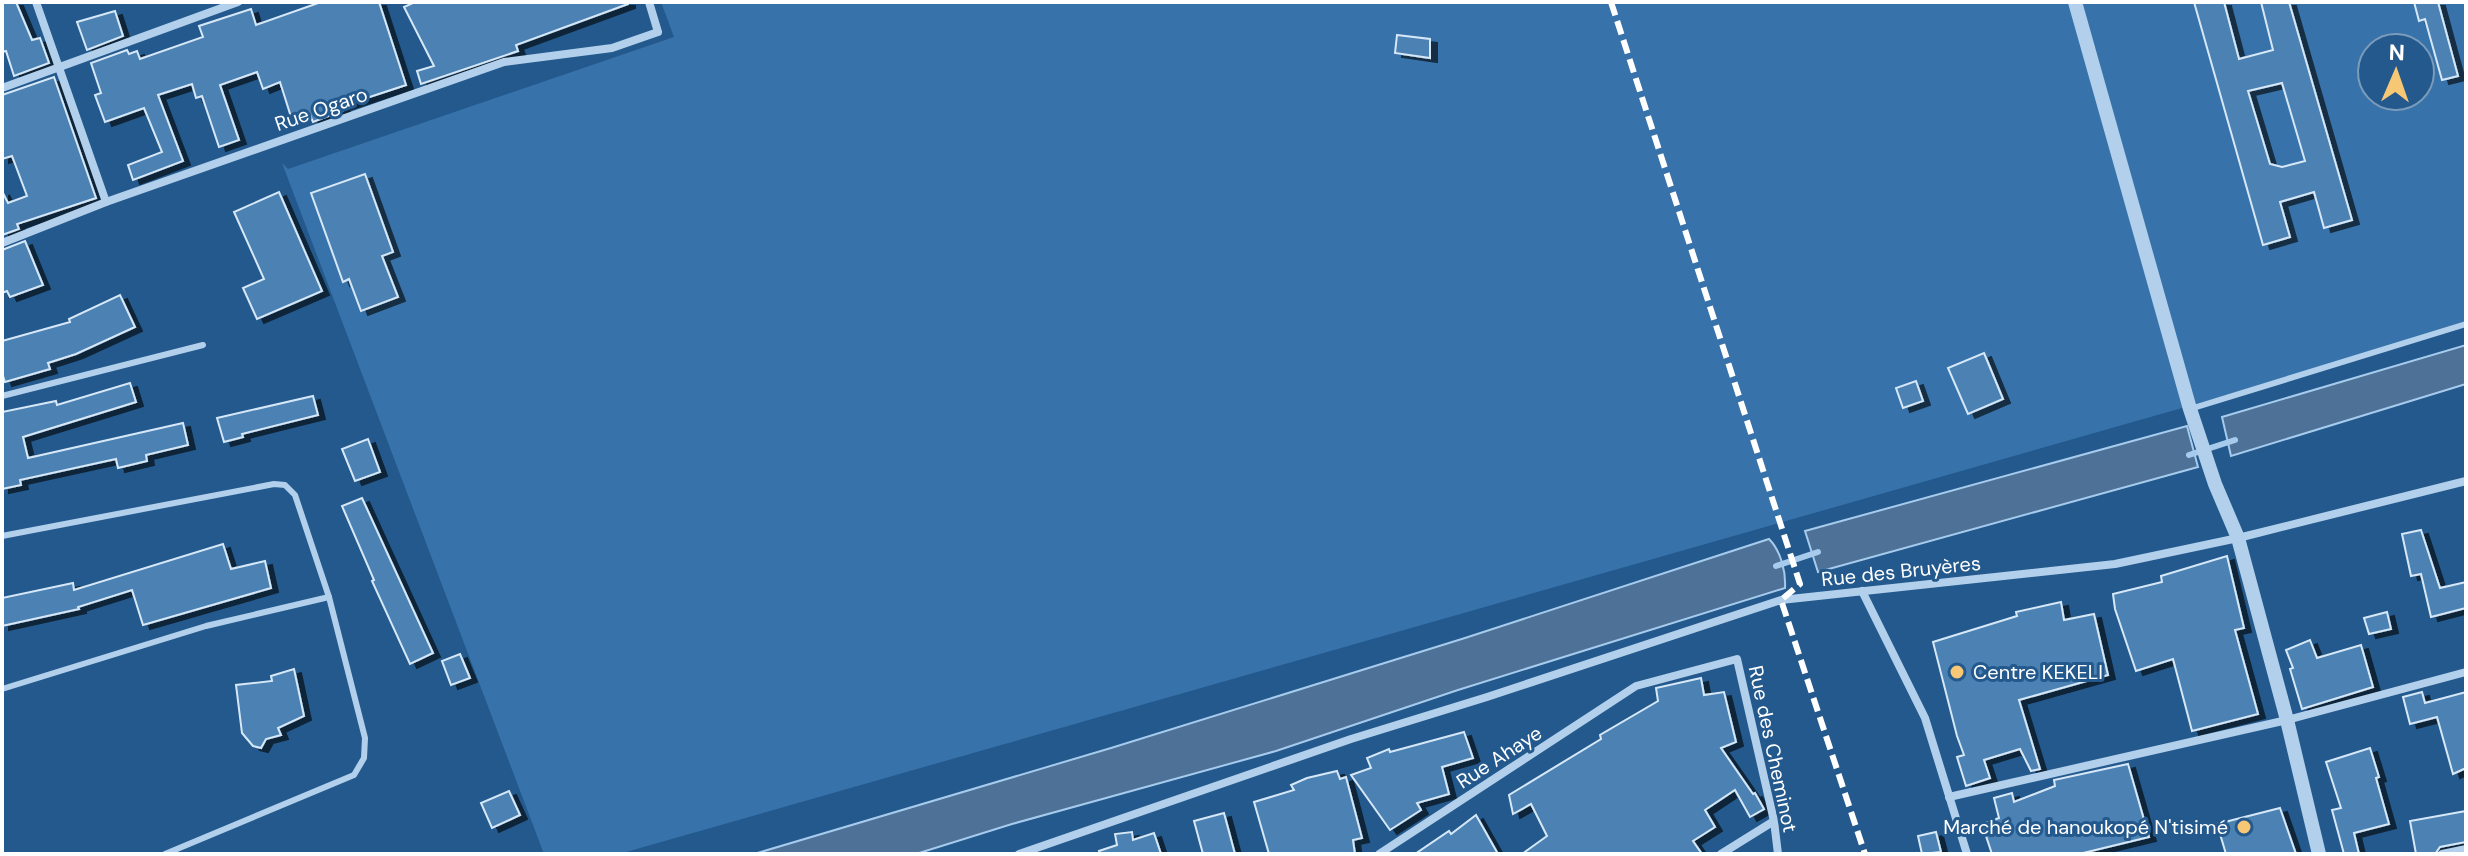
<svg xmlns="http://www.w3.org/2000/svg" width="2468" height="856" viewBox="0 0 2468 856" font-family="'DM Sans',sans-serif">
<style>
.green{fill:#3773aa;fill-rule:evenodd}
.water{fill:#4e7297;stroke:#a6cbec;stroke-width:2}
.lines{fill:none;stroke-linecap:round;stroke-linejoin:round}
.stream{stroke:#a6cbec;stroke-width:6}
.building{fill:#4b82b3;stroke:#d6e8f8;stroke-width:2;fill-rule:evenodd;filter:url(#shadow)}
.service{stroke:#b2d0eb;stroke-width:6}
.minor{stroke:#b2d0eb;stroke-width:8}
.tertiary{stroke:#b2d0eb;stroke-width:14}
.rail{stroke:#fff;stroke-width:6;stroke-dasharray:14 6;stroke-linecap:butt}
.poi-dot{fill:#f6c775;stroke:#23598d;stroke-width:3}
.labels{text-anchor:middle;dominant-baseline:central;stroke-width:6;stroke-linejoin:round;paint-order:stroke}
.street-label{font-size:20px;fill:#fff;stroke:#23598d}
.poi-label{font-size:20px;fill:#fff;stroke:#23598d;text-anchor:start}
</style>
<defs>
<filter id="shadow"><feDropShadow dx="7" dy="4" stdDeviation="0" flood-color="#0009"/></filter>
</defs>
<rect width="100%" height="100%" fill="#23598d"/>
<!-- green -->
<path class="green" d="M661,2H2466V327L619,854H544L282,163L288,169L674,37ZM2372,48H2420V96H2372Z"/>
<!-- water -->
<g class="water">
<polygon points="2466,345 2466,384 2231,456 2222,417"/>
<polygon points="2187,426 2198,467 1818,572 1805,531"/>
<path d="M1769,539C1781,551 1786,572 1785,588L1458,690L1276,751L1012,824L916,854H754L1111,748L1465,638Z"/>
</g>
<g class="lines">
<!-- stream -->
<g class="stream">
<polyline points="2189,455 2235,440"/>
<polyline points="1776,566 1818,552"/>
</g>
</g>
<!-- building -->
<g class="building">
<polygon points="2,2 16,2 32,40 40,38 49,63 14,76 6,51 2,52"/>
<polygon points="321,2 379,2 406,85 342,106 344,110 313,122 310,115 292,120 280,82 263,89 257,72 220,85 239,140 219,147 202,96 196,98 192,84 158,95 183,161 133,180 128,165 162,152 144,108 105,122 95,95 101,93 91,63 127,50 129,54 137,51 140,59 203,37 199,26 251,9 256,25"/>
<polygon points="415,2 628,2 628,4 516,45 518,51 421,84 417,71 434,66 404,7"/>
<path d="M2194,2H2224L2239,59L2273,50L2261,2H2289L2352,220L2324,228L2314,192L2280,202L2290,237L2263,245ZM2282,83L2305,161L2282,167L2270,164L2248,91Z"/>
<polygon points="2414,2 2438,2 2458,76 2442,80 2425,19 2419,21"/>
<polygon points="115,11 123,36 87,50 77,22"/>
<polygon points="1397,35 1430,39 1430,58 1395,53"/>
<polygon points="54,77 96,198 17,224 19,229 2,235 2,191 8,203 27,196 12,156 2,159 2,95"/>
<polygon points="365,174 393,252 382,256 398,297 361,311 349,279 343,282 311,193"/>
<polygon points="279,192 322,291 257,319 243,288 264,279 234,212"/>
<polygon points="25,241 43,285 10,297 7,291 2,293 2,250"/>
<polygon points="120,295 135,327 76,354 48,363 50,369 5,382 2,373 2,341 70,322 69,319"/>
<polygon points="1984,353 2003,399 1968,414 1948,368"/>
<polygon points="1916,381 1923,401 1903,408 1896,388"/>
<polygon points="130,383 136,402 23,437 28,458 183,423 188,445 146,455 147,461 118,468 116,459 20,480 21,485 2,489 2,412 56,401 57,405"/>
<polygon points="313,396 318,415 242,434 243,437 224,442 217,418"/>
<polygon points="368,439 380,472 355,481 342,449"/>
<polygon points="362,498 433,653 410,664 372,581 374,580 342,506"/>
<polygon points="2421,530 2440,588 2466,582 2466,608 2431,617 2421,574 2411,576 2402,534"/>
<polygon points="223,544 231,569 265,561 271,588 143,625 132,590 78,607 79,609 2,626 2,598 73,583 74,590"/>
<polygon points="2227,556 2244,628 2235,630 2258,714 2192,731 2173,659 2136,671 2115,609 2113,594 2162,582 2161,576"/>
<polygon points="2061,602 2064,620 2094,614 2108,675 2019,700 2040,769 2031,771 2020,749 1984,760 1990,778 1966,786 1957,757 1964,755 1957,736 1933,642 2017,616 2016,612"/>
<polygon points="2387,612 2391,629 2369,634 2364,618"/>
<polygon points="2310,640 2317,658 2361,645 2373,687 2302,709 2290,669 2293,668 2286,650"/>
<polygon points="460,654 470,678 451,685 442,661"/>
<polygon points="294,669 304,716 278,728 281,735 266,739 261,748 253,746 242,733 236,685 272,681 271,676"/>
<polygon points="1701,678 1704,695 1724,692 1736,742 1721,748 1753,794 1755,793 1764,809 1750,817 1735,790 1705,810 1715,827 1693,841 1702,854 1522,854 1547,836 1531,804 1513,814 1509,795 1601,739 1600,735 1658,701 1656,688"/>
<polygon points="2422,692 2425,703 2466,692 2466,768 2453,774 2437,717 2410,724 2403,697"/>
<polygon points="1464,732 1473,758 1442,767 1449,794 1417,803 1421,810 1390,830 1351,775 1371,768 1367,758 1389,749 1390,752"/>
<polygon points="2370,748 2379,777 2376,778 2389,824 2354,833 2359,854 2344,854 2332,810 2341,808 2326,762"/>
<polygon points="2128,764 2149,837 2079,854 1992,854 1982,824 1999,818 1994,798 2012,793 2014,802 2055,786 2054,780"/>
<polygon points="1337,771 1340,779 1346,777 1362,838 1353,840 1355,854 1269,854 1254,802 1294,790 1291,785 1307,778"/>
<polygon points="509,791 520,815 492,828 481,803"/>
<polygon points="2280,808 2296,854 2226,854 2217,824"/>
<polygon points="2466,811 2466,842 2440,847 2435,854 2416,854 2410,821"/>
<polygon points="1224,813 1235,854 1203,854 1194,821"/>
<polygon points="1476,815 1498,854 1415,854 1449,831 1451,834"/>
<polygon points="1132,832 1133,840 1154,833 1161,854 1100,854 1099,851 1117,845 1115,834"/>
<polygon points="1936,832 1941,852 1922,854 1918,836"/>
</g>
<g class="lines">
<!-- service -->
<g class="service">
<polyline points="2,396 203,345"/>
<polyline points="2190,409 2466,324"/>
<polyline points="2,536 274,484 285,485 295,495 329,597 365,738 364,758 354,775 165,854"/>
<polyline points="2,689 206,626 329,597"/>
</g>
<!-- minor -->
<g class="minor">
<polyline points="36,2 106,202"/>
<polyline points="2,88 238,2"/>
<polyline points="2,243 106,202 504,62 612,48 658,32 649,2"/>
<polyline points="1862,591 1925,718 1967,854"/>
<polyline points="1949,797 2287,720 2466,672"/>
<polyline points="1019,854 1351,739 1487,697 1781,600 2115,564 2238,538 2466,481"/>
<polyline points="1379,854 1636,686 1737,659 1774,821 1778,854"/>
<polyline points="1721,854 1774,821"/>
<polyline points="2442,854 2466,849"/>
</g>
<!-- tertiary -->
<polyline class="tertiary" points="2075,2 2190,409 2215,484 2238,538 2287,720 2319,854"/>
<!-- rail -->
<polyline class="rail" points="1611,2 1800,584 1781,600 1865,854"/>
</g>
<!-- markers -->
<g class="poi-dot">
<circle cx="1957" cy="672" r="8"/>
<circle cx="2244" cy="827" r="8"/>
</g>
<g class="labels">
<!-- street labels -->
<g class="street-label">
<text transform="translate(321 109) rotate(-19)">Rue Ogaro</text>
<text transform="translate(1901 571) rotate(-6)">Rue des Bruyères</text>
<text transform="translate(1773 749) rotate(78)">Rue des Cheminot</text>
<text transform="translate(1499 757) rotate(-33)">Rue Ahaye</text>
</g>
<!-- poi labels -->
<g class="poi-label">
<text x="1973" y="672">Centre KEKELI</text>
<text x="2228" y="827" text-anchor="end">Marché de hanoukopé N'tisimé</text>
</g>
</g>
<!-- border -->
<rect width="2468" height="856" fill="none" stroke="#ffffff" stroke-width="8"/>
<!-- north arrow -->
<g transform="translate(2396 72) rotate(2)"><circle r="38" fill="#23598d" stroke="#7b9bbb" stroke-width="2"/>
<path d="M0-6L14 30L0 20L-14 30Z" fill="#f6c775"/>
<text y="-12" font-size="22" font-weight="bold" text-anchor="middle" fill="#ffffff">N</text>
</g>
</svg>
